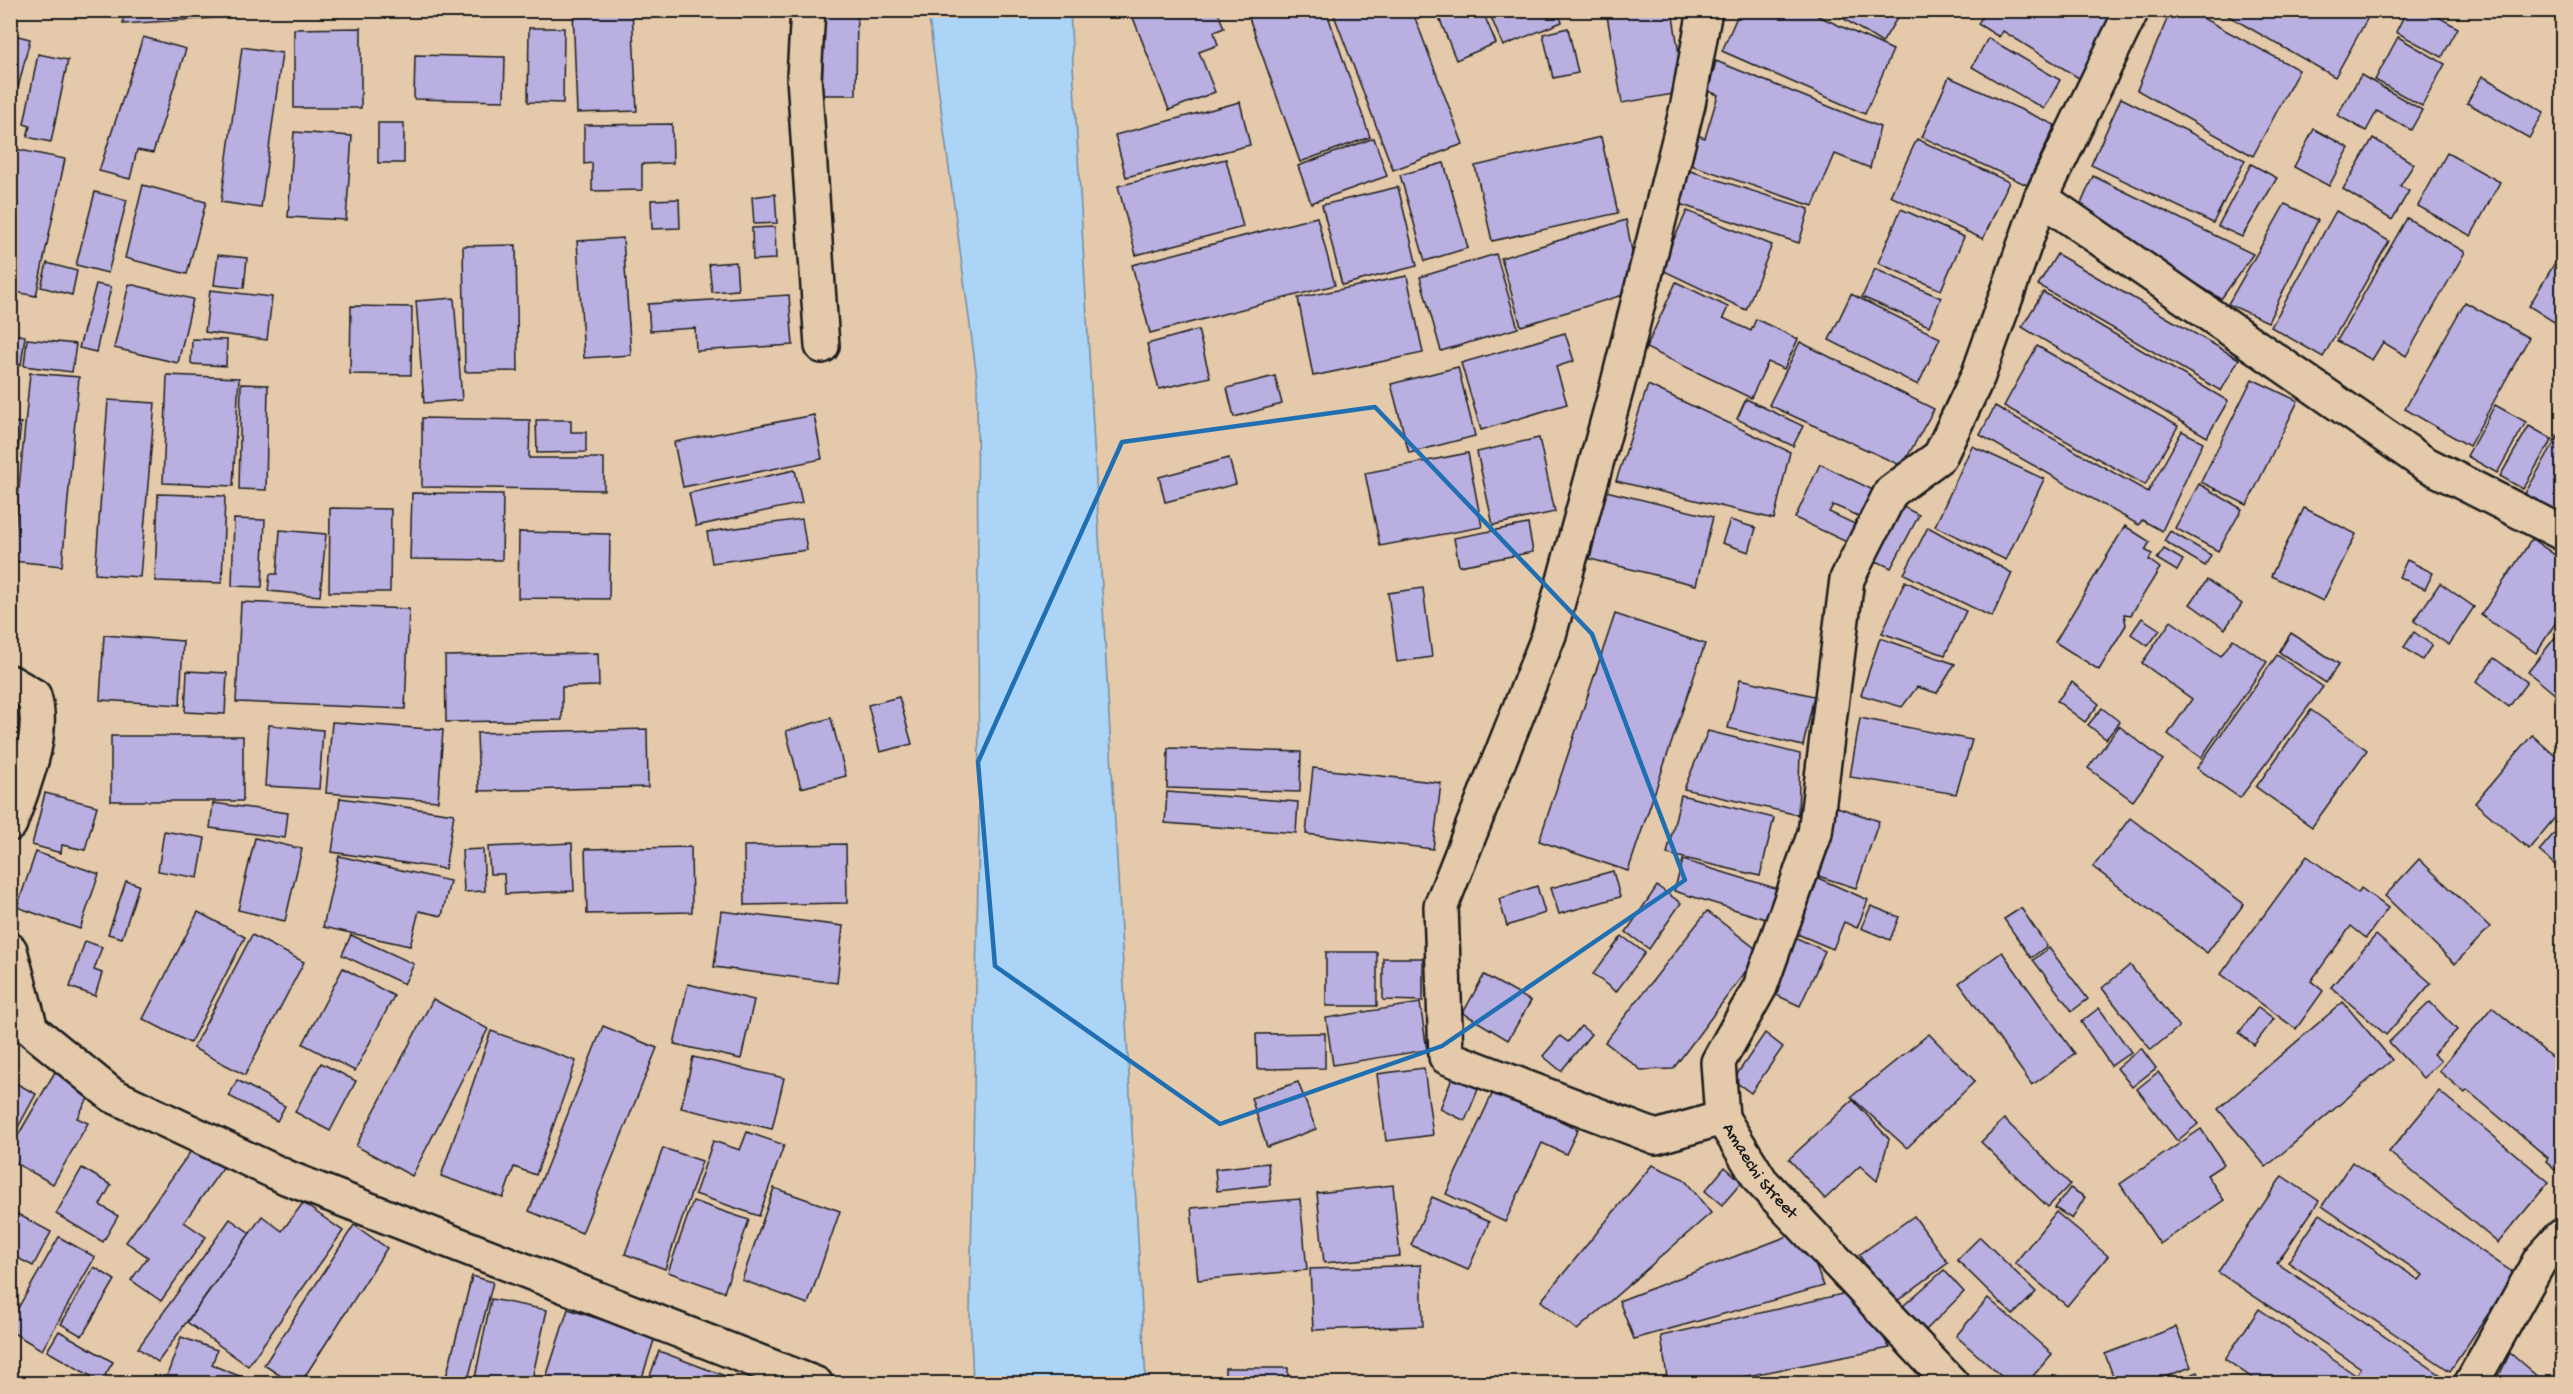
<svg xmlns="http://www.w3.org/2000/svg" width="2573" height="1394" viewBox="0 0 2573 1394" font-family="'Gochi Hand',sans-serif">
<style>
.water{fill:#abd4f6;stroke:#728a9f;stroke-width:1.5}
.building{fill:#b9afe1;stroke:#1c1c1c;stroke-width:1.5}
.lines{fill:none;stroke-linecap:round;stroke-linejoin:round}
.minor-casing{stroke:#1c1c1c;stroke-width:38}
.minor{stroke:#e4caab;stroke-width:33}
.marked{fill:none;stroke:#1f6fb2;stroke-width:4.5;stroke-linejoin:round}
.labels{text-anchor:middle;dominant-baseline:central;stroke-width:4.5;stroke-linejoin:round;paint-order:stroke}
.street-label{font-size:18px;fill:#1c1c1c;stroke:#e4caab}
</style>
<rect width="100%" height="100%" fill="#e4caab"/>
<filter id="ink" filterUnits="userSpaceOnUse"><feTurbulence type="fractalNoise" baseFrequency=".0167" numOctaves="2"/><feDisplacementMap in="SourceGraphic" scale="12" xChannelSelector="R" yChannelSelector="G"/><feConvolveMatrix kernelMatrix="1 2 1 2 8 2 1 2 1" color-interpolation-filters="sRGB"/></filter>
<g filter="url(#ink)">
<!-- water -->
<polygon class="water" points="928,11 1070,11 1146,1383 973,1383 970,1314 979,821 977,378"/>
<!-- building -->
<g class="building">
<polygon points="123,10 228,10 229,17 123,24"/>
<polygon points="573,10 632,10 637,111 577,113"/>
<polygon points="824,10 857,10 856,95 822,95"/>
<polygon points="1130,10 1217,10 1224,28 1214,32 1218,45 1199,52 1215,92 1169,110"/>
<polygon points="1251,10 1326,10 1370,137 1300,162 1247,12"/>
<polygon points="1332,10 1412,10 1463,144 1393,170"/>
<polygon points="1436,10 1482,10 1496,43 1456,60"/>
<polygon points="1488,10 1557,10 1562,22 1503,46"/>
<polygon points="1606,10 1672,10 1685,92 1622,103"/>
<polygon points="1740,10 1805,10 1893,50 1865,114 1722,51"/>
<polygon points="1845,10 1902,10 1882,43 1841,17"/>
<polygon points="1986,10 2123,11 2082,80 2003,31 1999,37 1978,24"/>
<polygon points="2171,10 2188,10 2299,70 2253,156 2137,90"/>
<polygon points="2218,10 2372,10 2335,77"/>
<polygon points="2407,10 2426,10 2458,28 2442,57 2396,32"/>
<polygon points="361,28 361,108 294,108 294,29"/>
<polygon points="529,28 564,28 563,103 528,102"/>
<polygon points="1568,28 1578,73 1553,78 1543,34"/>
<polygon points="10,34 30,39 10,121"/>
<polygon points="143,37 186,49 153,153 137,150 130,179 99,171"/>
<polygon points="2398,37 2445,64 2422,106 2375,80"/>
<polygon points="1988,38 2060,80 2044,109 1972,67"/>
<polygon points="242,47 282,53 261,208 221,202"/>
<polygon points="38,54 68,60 51,142 27,137 30,126 24,124"/>
<polygon points="415,55 505,57 504,101 414,99"/>
<polygon points="1716,61 1880,127 1870,168 1835,154 1813,206 1685,163 1694,134 1705,138 1718,95 1708,91"/>
<polygon points="2361,75 2422,110 2411,130 2377,111 2366,131 2337,115"/>
<polygon points="2482,76 2544,112 2529,138 2467,103"/>
<polygon points="1949,77 2055,125 2027,185 1922,137"/>
<polygon points="2121,98 2245,160 2213,223 2091,165"/>
<polygon points="1240,102 1250,145 1126,177 1115,135"/>
<rect x="378" y="123" width="26" height="40"/>
<polygon points="672,124 673,163 642,164 642,190 592,191 592,163 584,164 584,125"/>
<polygon points="2314,129 2349,148 2329,186 2294,167"/>
<polygon points="294,132 352,136 346,220 288,217"/>
<polygon points="1601,137 1618,213 1492,241 1475,166"/>
<polygon points="1374,138 1387,176 1311,203 1298,166"/>
<polygon points="2373,138 2414,164 2400,186 2409,191 2392,220 2343,189"/>
<polygon points="1917,139 2009,182 1983,239 1890,196"/>
<polygon points="10,148 65,159 36,296 10,291"/>
<polygon points="2447,153 2500,182 2471,236 2418,206"/>
<polygon points="1226,159 1243,227 1136,255 1118,186"/>
<polygon points="1444,163 1468,248 1425,261 1400,175"/>
<polygon points="2251,164 2277,178 2242,237 2218,226"/>
<polygon points="1681,168 1809,209 1799,243 1670,201"/>
<polygon points="2093,176 2253,254 2221,299 2078,211"/>
<polygon points="143,185 206,202 187,274 125,258"/>
<polygon points="1398,187 1417,266 1342,285 1322,205"/>
<polygon points="95,192 127,200 108,273 76,265"/>
<polygon points="775,194 777,223 754,224 752,197"/>
<polygon points="679,199 680,228 652,229 651,200"/>
<polygon points="2285,204 2318,220 2268,322 2228,304"/>
<polygon points="1901,209 1964,237 1941,290 1878,263"/>
<polygon points="1687,211 1772,245 1746,310 1660,269"/>
<polygon points="2336,211 2389,241 2323,357 2271,327"/>
<polygon points="1317,217 1335,285 1150,333 1132,265"/>
<polygon points="2407,218 2465,252 2406,356 2383,342 2372,360 2337,341"/>
<polygon points="1626,220 1633,256 1623,295 1521,326 1501,258"/>
<polygon points="775,227 776,259 753,260 752,228"/>
<polygon points="623,238 631,355 584,358 577,241"/>
<polygon points="516,245 518,371 465,372 463,246"/>
<polygon points="2562,251 2562,327 2529,306"/>
<polygon points="1496,254 1518,328 1441,351 1420,277"/>
<polygon points="2057,254 2239,359 2221,391 2038,285"/>
<polygon points="218,255 247,258 244,288 214,285"/>
<polygon points="736,262 738,290 712,292 709,264"/>
<polygon points="47,263 77,271 72,295 41,287"/>
<polygon points="1875,269 1941,298 1929,326 1862,297"/>
<polygon points="1407,276 1423,353 1313,376 1298,298"/>
<polygon points="1676,282 1728,307 1723,318 1751,331 1756,319 1798,339 1784,369 1768,362 1751,398 1646,348"/>
<polygon points="96,284 111,287 96,352 79,348"/>
<polygon points="129,284 193,299 178,363 114,348"/>
<polygon points="210,290 272,297 267,340 205,332"/>
<polygon points="2043,292 2228,401 2207,437 2022,327"/>
<polygon points="1851,294 1940,338 1918,385 1829,340"/>
<polygon points="789,295 793,345 696,351 695,328 650,331 648,304"/>
<polygon points="454,298 462,400 424,403 416,301"/>
<polygon points="2465,302 2529,338 2469,446 2405,409"/>
<polygon points="351,306 412,307 411,375 350,374"/>
<polygon points="1198,330 1210,377 1159,389 1147,344"/>
<polygon points="10,333 25,336 21,365 10,363"/>
<polygon points="1565,333 1574,361 1556,367 1567,404 1481,430 1461,363"/>
<polygon points="27,339 76,344 72,372 24,366"/>
<polygon points="192,339 227,340 226,366 191,364"/>
<polygon points="1800,342 1934,409 1902,466 1769,405"/>
<polygon points="2037,346 2178,426 2145,485 2004,406"/>
<polygon points="1458,367 1475,436 1409,453 1391,384"/>
<polygon points="30,373 79,377 62,566 12,561"/>
<polygon points="167,375 239,378 233,486 163,483"/>
<polygon points="1275,376 1282,404 1234,417 1227,388"/>
<polygon points="2252,379 2298,401 2247,505 2201,482"/>
<polygon points="241,384 268,385 266,490 239,489"/>
<polygon points="1648,385 1790,452 1774,519 1616,481"/>
<polygon points="1746,399 1803,426 1793,446 1737,419"/>
<polygon points="108,400 155,403 140,577 95,574"/>
<polygon points="2495,405 2526,422 2497,473 2467,456"/>
<polygon points="1995,406 2148,492 2182,431 2203,442 2162,531 2142,520 2139,525 1980,435"/>
<polygon points="814,415 822,459 683,487 674,442"/>
<polygon points="422,418 530,420 529,458 604,458 604,490 422,487"/>
<polygon points="536,420 571,420 571,432 586,432 586,452 537,453"/>
<polygon points="10,422 21,423 15,479 10,479"/>
<polygon points="2529,426 2552,439 2523,489 2500,476"/>
<polygon points="2562,429 2562,517 2523,497"/>
<polygon points="1539,438 1555,512 1493,525 1477,452"/>
<polygon points="1972,446 2044,479 2006,560 1935,526"/>
<polygon points="1468,453 1482,527 1380,546 1365,473"/>
<polygon points="1229,458 1236,484 1165,502 1159,477"/>
<polygon points="1820,464 1873,490 1861,517 1833,505 1829,512 1857,525 1849,543 1795,518"/>
<polygon points="795,470 802,503 696,526 689,493"/>
<polygon points="2199,484 2242,509 2218,551 2175,528"/>
<polygon points="10,487 16,488 11,521 10,521"/>
<polygon points="1606,491 1713,517 1696,585 1590,559"/>
<polygon points="412,493 503,494 502,560 410,559"/>
<polygon points="158,494 225,496 222,583 155,581"/>
<polygon points="1892,501 1919,515 1891,568 1864,555"/>
<polygon points="330,508 391,509 390,592 329,592"/>
<polygon points="2304,508 2356,534 2323,601 2271,576"/>
<polygon points="234,519 265,520 262,587 232,586"/>
<polygon points="802,519 807,550 712,563 707,532"/>
<polygon points="1730,520 1756,528 1749,552 1722,543"/>
<polygon points="1528,524 1533,552 1459,566 1454,538"/>
<polygon points="2125,526 2150,542 2145,550 2152,554 2149,560 2160,568 2131,615 2124,614 2126,625 2099,670 2055,642"/>
<polygon points="1928,527 2012,573 1992,617 1904,574"/>
<polygon points="280,530 326,534 320,596 268,591 270,574 277,574"/>
<polygon points="2170,531 2211,555 2205,566 2164,541"/>
<polygon points="519,532 610,534 609,599 518,598"/>
<polygon points="2532,539 2562,560 2562,613 2536,653 2481,615"/>
<polygon points="2164,549 2183,560 2177,571 2157,559"/>
<polygon points="2407,560 2433,573 2425,589 2399,577"/>
<polygon points="2207,580 2242,604 2225,629 2190,604"/>
<polygon points="1905,581 1966,611 1945,655 1882,633"/>
<polygon points="2440,583 2474,607 2449,645 2414,621"/>
<polygon points="1423,588 1432,657 1397,662 1388,593"/>
<polygon points="241,602 409,609 405,709 236,702"/>
<polygon points="1615,614 1705,644 1628,871 1539,841"/>
<polygon points="2142,618 2160,630 2148,646 2131,634"/>
<polygon points="2171,621 2221,656 2233,639 2267,662 2201,758 2168,734 2192,699 2142,663"/>
<polygon points="2414,632 2432,645 2422,660 2404,647"/>
<polygon points="2291,633 2339,664 2326,683 2279,652"/>
<polygon points="104,635 183,641 180,705 100,700"/>
<polygon points="2557,635 2562,640 2562,700 2528,672"/>
<polygon points="1880,638 1955,664 1937,693 1917,687 1902,707 1861,695"/>
<polygon points="598,653 599,686 562,687 562,720 446,722 445,656"/>
<polygon points="2277,655 2323,687 2240,798 2197,768"/>
<polygon points="2494,658 2527,682 2509,707 2476,682"/>
<polygon points="187,671 227,673 225,714 185,712"/>
<polygon points="1740,679 1814,696 1803,746 1728,728"/>
<polygon points="2072,682 2099,704 2085,722 2057,701"/>
<polygon points="899,697 912,744 880,752 868,705"/>
<polygon points="10,699 24,702 10,752"/>
<polygon points="2102,708 2120,722 2106,739 2088,725"/>
<polygon points="2311,710 2367,750 2312,827 2256,787"/>
<polygon points="831,718 846,776 801,788 786,731"/>
<polygon points="1860,718 1972,740 1956,794 1850,777"/>
<polygon points="332,722 443,730 438,801 326,793"/>
<polygon points="269,725 323,730 319,789 265,786"/>
<polygon points="2119,726 2163,760 2133,801 2088,768"/>
<polygon points="647,729 648,787 479,791 477,733"/>
<polygon points="1708,731 1800,754 1798,815 1684,789"/>
<polygon points="2532,735 2562,762 2562,809 2529,849 2475,803"/>
<rect x="111" y="736" width="132" height="65"/>
<polygon points="1168,748 1301,752 1300,792 1167,788"/>
<polygon points="1313,768 1441,783 1433,849 1306,834"/>
<polygon points="1167,792 1298,802 1296,833 1165,823"/>
<polygon points="45,793 97,806 85,850 62,845 61,853 32,845"/>
<polygon points="1681,795 1774,818 1760,876 1667,854"/>
<polygon points="340,798 454,814 445,869 332,852"/>
<polygon points="213,803 288,813 285,838 210,828"/>
<polygon points="1837,807 1879,821 1856,888 1815,875"/>
<polygon points="2130,818 2244,904 2207,953 2093,867"/>
<polygon points="2562,824 2562,871 2539,851"/>
<polygon points="164,831 205,838 198,878 158,871"/>
<polygon points="255,838 302,849 285,921 238,910"/>
<polygon points="572,843 574,891 505,894 504,874 490,874 488,847"/>
<polygon points="846,844 847,903 745,905 744,846"/>
<polygon points="691,847 692,912 587,914 585,849"/>
<polygon points="483,849 485,891 464,892 462,850"/>
<polygon points="36,852 99,874 80,929 17,907"/>
<polygon points="339,856 450,881 442,916 419,911 410,946 323,927"/>
<polygon points="2307,856 2358,893 2361,888 2388,908 2366,938 2351,926 2311,981 2323,991 2296,1029 2221,974"/>
<polygon points="2419,859 2490,927 2455,964 2385,896"/>
<polygon points="1683,860 1778,889 1769,920 1674,891"/>
<polygon points="1613,871 1620,897 1559,914 1551,888"/>
<polygon points="1818,878 1868,900 1857,928 1844,922 1833,949 1795,933"/>
<polygon points="126,881 139,885 122,938 108,934"/>
<polygon points="1537,886 1545,913 1507,926 1499,899"/>
<polygon points="1657,886 1681,903 1649,949 1626,932"/>
<polygon points="1871,906 1899,917 1890,940 1861,928"/>
<polygon points="2021,908 2047,946 2031,958 2004,919"/>
<polygon points="721,911 843,926 837,983 714,967"/>
<polygon points="1707,911 1760,952 1673,1069 1641,1070 1605,1042"/>
<polygon points="198,912 245,937 190,1043 143,1019"/>
<polygon points="1788,934 1825,951 1800,1006 1763,989"/>
<polygon points="252,935 304,962 245,1075 193,1048"/>
<polygon points="351,935 414,964 404,984 342,955"/>
<polygon points="2376,935 2431,983 2386,1035 2331,987"/>
<polygon points="1622,936 1645,953 1616,992 1593,974"/>
<polygon points="85,941 102,947 94,970 102,973 95,996 70,987"/>
<polygon points="2049,948 2088,999 2072,1011 2033,960"/>
<rect x="1326" y="952" width="51" height="54"/>
<polygon points="2002,952 2075,1054 2032,1085 1959,983"/>
<polygon points="1383,958 1423,958 1423,1001 1383,1000"/>
<polygon points="2130,965 2179,1027 2151,1050 2102,988"/>
<polygon points="343,968 394,996 355,1071 303,1044"/>
<polygon points="1484,975 1531,1001 1508,1040 1463,1013"/>
<polygon points="688,984 754,1000 741,1059 674,1044"/>
<polygon points="433,999 488,1029 412,1176 356,1146"/>
<polygon points="2343,1002 2392,1060 2266,1167 2218,1109"/>
<polygon points="2430,1002 2457,1030 2433,1054 2441,1061 2423,1078 2389,1042"/>
<polygon points="1420,1003 1427,1050 1333,1065 1326,1018"/>
<polygon points="2258,1007 2274,1019 2254,1045 2239,1033"/>
<polygon points="2492,1007 2562,1066 2562,1175 2546,1161 2548,1158 2467,1090 2465,1093 2439,1071"/>
<polygon points="2099,1008 2131,1052 2111,1066 2081,1022"/>
<polygon points="603,1026 657,1048 582,1233 529,1211"/>
<polygon points="1581,1026 1591,1034 1561,1071 1543,1056 1560,1036 1568,1042"/>
<polygon points="491,1031 576,1061 536,1175 514,1167 503,1198 441,1176"/>
<polygon points="1325,1033 1325,1068 1257,1069 1256,1034"/>
<polygon points="1765,1033 1783,1047 1751,1093 1733,1080"/>
<polygon points="1929,1034 1975,1081 1907,1148 1851,1097"/>
<polygon points="2141,1048 2156,1068 2132,1087 2117,1068"/>
<polygon points="693,1057 784,1078 772,1129 681,1108"/>
<polygon points="321,1063 356,1081 330,1131 295,1112"/>
<polygon points="59,1065 95,1086 77,1118 88,1123 53,1184 10,1160 10,1149"/>
<polygon points="1424,1068 1433,1135 1386,1141 1377,1074"/>
<polygon points="2158,1072 2198,1124 2177,1141 2137,1089"/>
<polygon points="1453,1076 1479,1087 1465,1121 1440,1109"/>
<polygon points="10,1080 36,1094 10,1142"/>
<polygon points="237,1080 285,1106 277,1121 229,1096"/>
<polygon points="1298,1082 1316,1129 1267,1147 1251,1098"/>
<polygon points="1494,1090 1578,1129 1566,1154 1542,1143 1505,1222 1446,1194"/>
<polygon points="2439,1091 2549,1182 2498,1243 2389,1152"/>
<polygon points="1853,1100 1889,1139 1877,1181 1860,1166 1825,1199 1789,1159"/>
<polygon points="2004,1119 2070,1184 2048,1207 1981,1142"/>
<polygon points="2201,1129 2224,1164 2207,1175 2224,1200 2160,1244 2120,1184"/>
<polygon points="747,1132 784,1145 759,1216 695,1194 713,1141 740,1150"/>
<polygon points="198,1141 227,1162 184,1222 206,1237 161,1301 131,1280 148,1257 126,1242"/>
<polygon points="663,1148 702,1161 665,1269 625,1254"/>
<polygon points="2352,1162 2515,1274 2450,1371 2288,1262 2320,1214 2419,1280 2423,1275 2322,1206"/>
<polygon points="1268,1163 1270,1185 1217,1191 1215,1169"/>
<polygon points="1652,1165 1684,1179 1711,1213 1577,1330 1541,1301"/>
<polygon points="1725,1167 1742,1182 1722,1205 1705,1191"/>
<polygon points="82,1168 111,1185 100,1205 118,1216 103,1242 56,1214"/>
<polygon points="2282,1176 2319,1201 2277,1263 2454,1384 2261,1384 2225,1359 2259,1309 2357,1376 2361,1368 2218,1272"/>
<polygon points="1393,1185 1400,1256 1324,1263 1317,1193"/>
<polygon points="774,1188 840,1211 808,1304 742,1280"/>
<polygon points="2070,1188 2085,1197 2072,1219 2055,1208"/>
<polygon points="1432,1197 1489,1222 1468,1270 1411,1245"/>
<polygon points="1300,1199 1307,1270 1198,1280 1191,1208"/>
<polygon points="693,1201 749,1220 724,1292 668,1272"/>
<polygon points="303,1203 343,1231 248,1366 187,1322 262,1216 282,1231"/>
<polygon points="10,1210 51,1232 33,1266 10,1254"/>
<polygon points="2056,1212 2108,1256 2067,1306 2015,1263"/>
<polygon points="1914,1216 1948,1263 1893,1304 1859,1255"/>
<polygon points="230,1219 250,1233 158,1362 138,1348"/>
<polygon points="354,1225 387,1248 300,1384 293,1384 264,1365"/>
<polygon points="1801,1231 1824,1286 1634,1339 1619,1301"/>
<polygon points="59,1237 95,1257 42,1350 10,1331 10,1322"/>
<polygon points="1980,1237 2036,1292 2013,1315 1957,1260"/>
<polygon points="1421,1265 1423,1326 1313,1330 1310,1269"/>
<polygon points="94,1267 115,1280 82,1336 61,1324"/>
<polygon points="1944,1270 1964,1292 1926,1330 1903,1306"/>
<polygon points="472,1276 493,1282 467,1384 456,1384 445,1381"/>
<polygon points="1855,1291 1890,1348 1706,1384 1668,1384 1661,1336"/>
<polygon points="1988,1298 2052,1354 2026,1384 2010,1384 1956,1336"/>
<polygon points="491,1299 547,1310 531,1384 501,1384 475,1378"/>
<polygon points="568,1309 655,1337 640,1384 544,1384"/>
<polygon points="2176,1327 2191,1367 2146,1384 2116,1384 2105,1354"/>
<polygon points="59,1331 113,1362 101,1382 47,1351"/>
<polygon points="181,1337 217,1350 212,1365 259,1384 164,1384"/>
<polygon points="659,1351 741,1382 741,1384 647,1384"/>
<polygon points="2510,1353 2546,1384 2495,1384"/>
<rect x="1225" y="1368" width="63" height="16"/>
<polygon points="2198,1372 2202,1384 2167,1384"/>
</g>
<g class="lines">
<!-- minor casing -->
<g class="minor-casing">
<g id="minor">
<polyline points="808,10 804,77 822,346"/>
<path id="s1" d="M1705,10L1688,104L1617,387L1549,635L1441,906L1446,1057L1656,1137L1722,1118L1761,1181L1952,1384"/>
<polyline points="2041,198 2424,463 2562,533"/>
<path d="M10,682L34,696C46,737 23,784 10,824"/>
<polyline points="10,950 31,1029 112,1095 288,1178 816,1384"/>
<polyline points="1722,1118 1718,1062 1760,987 1815,833 1847,579 1891,492 1940,456 1978,376 2041,198 2132,10"/>
<polyline points="2471,1384 2540,1260 2562,1236"/>
</g>
</g>
<!-- minor -->
<use href="#minor" class="minor"/>
</g>
</g>
<!-- marked area -->
<path class="marked" d="M1375,407L1592,634L1685,880L1442,1046L1220,1124L995,966L978,762L1122,442Z"/>
<g class="labels">
<!-- street labels -->
<g class="street-label">
<text stroke="none"><textPath href="#s1" startOffset="1446">Amaechi Street</textPath></text>
</g>
</g>
<!-- margin -->
<rect width="2573" height="1394" fill="none" stroke="#e4caab" stroke-width="36"/>
<rect x="18" y="18" width="2537" height="1358" fill="none" stroke="#1c1c1c" stroke-width="2" filter="url(#ink)"/>
</svg>
